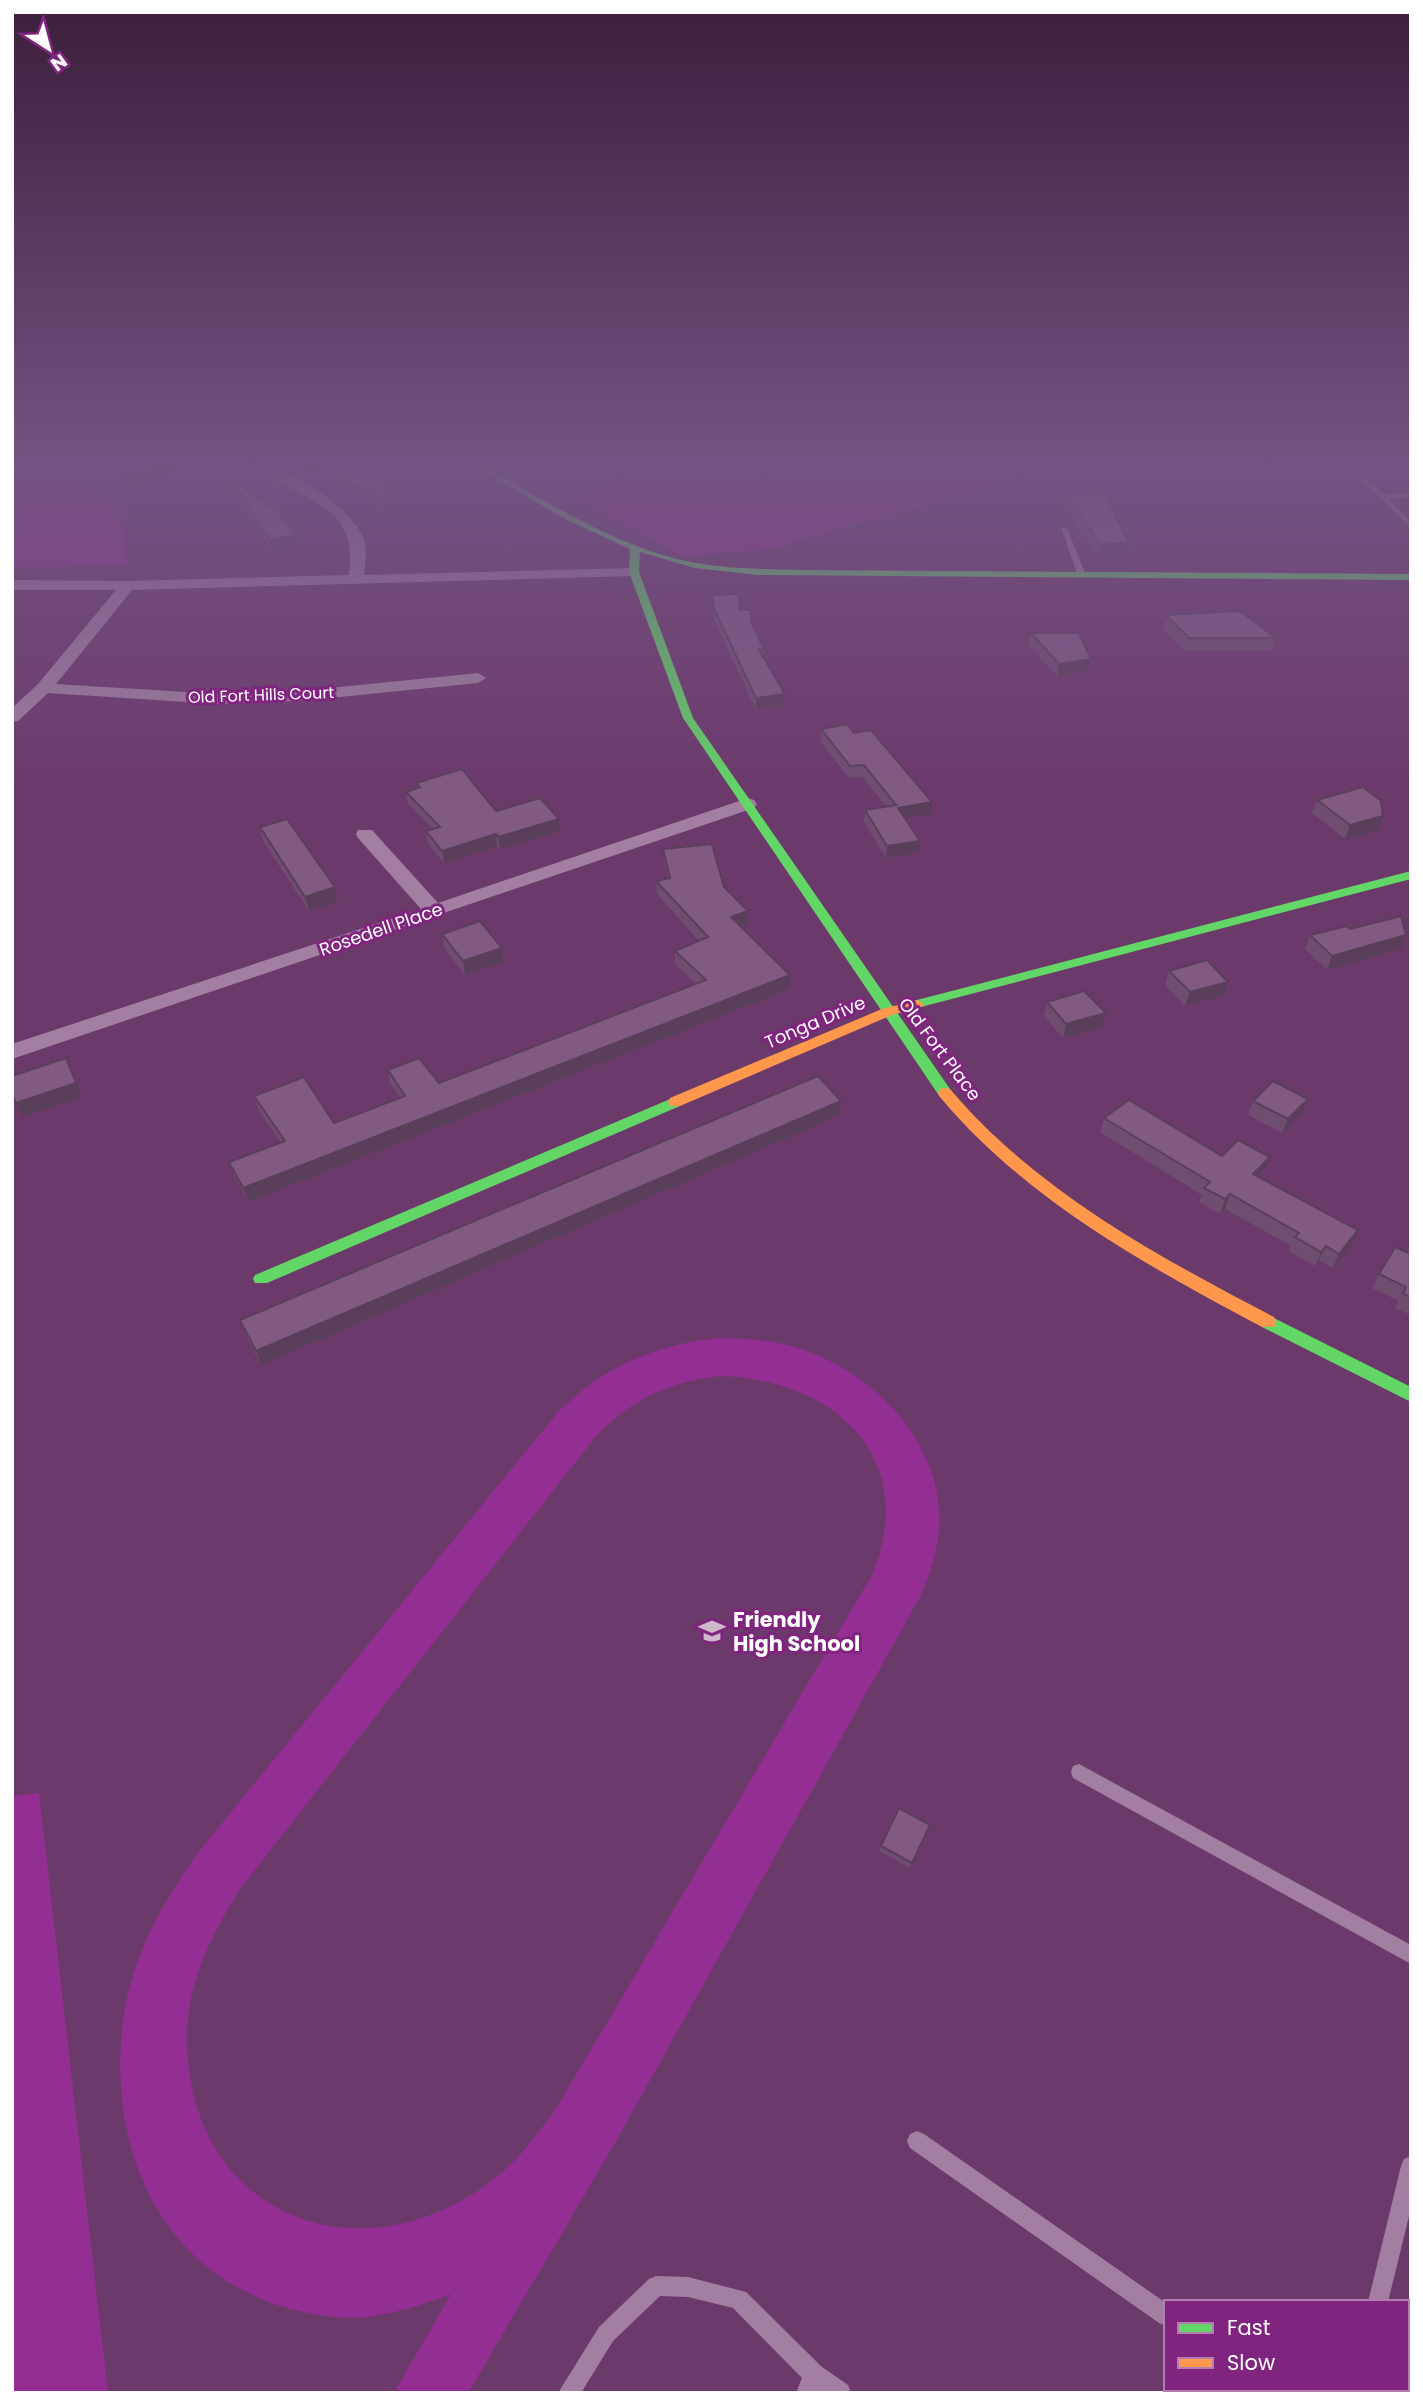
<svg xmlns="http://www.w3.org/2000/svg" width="1423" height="2405" viewBox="0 0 1423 2405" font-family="Poppins,sans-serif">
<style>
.green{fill:#932f93;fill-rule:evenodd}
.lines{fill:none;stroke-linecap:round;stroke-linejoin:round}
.lane{fill:#a27fa1;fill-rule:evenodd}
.street{fill:#a27fa1;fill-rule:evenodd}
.fast{fill:#63d668;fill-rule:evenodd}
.slow{fill:#ff974d;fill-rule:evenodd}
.wall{fill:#6f4d6f}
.shaded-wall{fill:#5a3f5a}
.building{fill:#815a81;stroke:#5a3f5a;stroke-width:2}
.labels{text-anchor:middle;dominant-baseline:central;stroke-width:6;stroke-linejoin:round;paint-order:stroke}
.far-street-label{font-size:16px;fill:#fff;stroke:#812480}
.street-label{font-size:18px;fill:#fff;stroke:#812480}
.near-poi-label{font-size:21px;font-weight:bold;fill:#fff;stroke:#812480;text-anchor:start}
</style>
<rect width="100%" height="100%" fill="#6c396b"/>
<!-- green -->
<g class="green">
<polygon points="12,462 65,462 59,468 122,506 127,565 12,568"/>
<polygon points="659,462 1071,462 1072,464 765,550 682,556 581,500 631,465"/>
<path d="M717,1338C742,1339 767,1339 791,1346C871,1368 946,1443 939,1531C937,1554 929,1576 920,1597L611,2150L468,2393H394L451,2294C424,2304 395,2314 365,2317C338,2320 307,2314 281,2306C152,2266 104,2134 125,2008C135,1951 164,1902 196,1855L558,1412C605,1366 653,1346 717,1338ZM720,1376C834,1379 921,1458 872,1575L557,2107C538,2133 520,2159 494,2179C364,2280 195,2221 187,2048C184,1988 211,1934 243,1885L597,1435C633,1399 669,1382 720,1376Z"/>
<polygon points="39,1793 108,2393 12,2393 12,1796"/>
</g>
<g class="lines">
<!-- lane -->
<g class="lane">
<polygon points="1367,473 1411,473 1411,477 1369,477 1368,479 1384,495 1411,493 1411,497 1388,499 1411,522 1411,528 1362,480 1362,478"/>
<polygon points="1061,527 1067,528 1086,576 1085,578 1078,576"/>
<polygon points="1079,1764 1411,1945 1411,1964 1073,1778 1071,1772 1073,1766"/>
<polygon points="917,2131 924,2134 1166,2303 1166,2326 1159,2323 910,2148 907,2141 910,2134"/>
<polygon points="1411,2156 1411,2208 1388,2302 1368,2302 1401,2166 1404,2159"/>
<polygon points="656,2276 688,2277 746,2292 822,2367 848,2385 851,2393 821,2393 819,2391 818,2393 796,2393 802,2378 733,2308 688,2297 660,2296 613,2341 581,2393 558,2393 599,2327 649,2279"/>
<polygon points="1259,2389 1284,2389 1286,2393 1261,2393"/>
<rect x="1346" y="2389" width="22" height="4"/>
</g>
<!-- street -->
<g class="street">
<path d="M252,462C283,461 350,507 363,537C368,549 365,562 364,575L634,568L641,572L634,576L132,590L56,684L218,694L300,691L478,673L486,678L478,683L300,701L218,704L48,693L18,721L12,722V708L38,684L116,590H12V580L128,581L349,575C359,494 294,505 252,462Z"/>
<polygon points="748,798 754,800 757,804 754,808 12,1059 12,1044 421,909 358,838 356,834 358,830 372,830 438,903"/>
</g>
<!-- fast -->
<g class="fast">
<path d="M467,462H477C546,501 616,548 696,563C731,569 767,569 803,570L1411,574V580L757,575L695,568L640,552L639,572L693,718L950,1089L952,1093L950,1097H940L683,718L629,572L630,549L569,521Z"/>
<polygon points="1411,871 1411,879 917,1008 910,1004 917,1000"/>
<polygon points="675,1097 680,1098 682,1102 680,1106 267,1283 255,1283 253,1279 255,1275"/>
<polygon points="1268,1315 1411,1387 1411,1402 1262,1327 1260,1322 1262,1317"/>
</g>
<!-- slow -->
<g class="slow">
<polygon points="917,1000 924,1004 922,1007 892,1015 680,1106 670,1106 668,1102 670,1098 882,1009"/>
<path d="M945,1088L950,1089C1035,1190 1159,1257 1274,1317L1276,1322L1274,1327H1262C1147,1266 1024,1198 940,1097L938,1093L940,1089Z"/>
</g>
</g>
<!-- wall -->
<g class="wall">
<polygon points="272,462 360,462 393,496 384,510 362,496 357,497 321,470 300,476"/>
<polygon points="231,479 297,545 272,550 233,488"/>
<polygon points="1068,496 1129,542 1127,554 1098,557 1066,508"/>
<polygon points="712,595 740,610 752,624 764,649 764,657 785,694 784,705 756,709 714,620"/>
<polygon points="1166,615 1276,638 1272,651 1185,651 1163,628"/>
<polygon points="1031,633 1089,671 1057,676 1029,645"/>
<polygon points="821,729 854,733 931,814 905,818 918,853 886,858 864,822 865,810 886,807 863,777 849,778 820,741"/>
<polygon points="416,783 496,811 559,819 561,831 500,849 497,846 444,863 428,844 426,831 433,829 408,804 406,792 417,788"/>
<polygon points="1317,800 1378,830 1345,839 1312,813"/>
<polygon points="260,827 338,901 309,911 263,841"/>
<polygon points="663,849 724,887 748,911 747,924 741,926 790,989 248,1202 234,1175 229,1162 281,1143 258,1109 254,1096 334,1123 400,1098 390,1083 388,1070 439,1083 696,984 675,964 675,951 699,941 657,894 656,881 668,878 664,862"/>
<polygon points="1350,929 1401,949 1327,970 1305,949 1310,935"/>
<polygon points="442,934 502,948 504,962 465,975 444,948"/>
<polygon points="1169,971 1228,982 1224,996 1185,1006 1165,985"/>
<polygon points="1047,1002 1106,1013 1102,1027 1063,1038 1044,1016"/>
<polygon points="1253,1101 1302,1113 1282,1133 1248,1115"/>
<polygon points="840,1115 261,1365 245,1334 240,1320"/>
<polygon points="1104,1118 1222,1156 1264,1171 1259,1177 1352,1244 1333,1268 1319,1260 1315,1266 1289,1251 1291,1246 1225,1209 1220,1214 1199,1202 1202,1195 1100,1132"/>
<polygon points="1411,1254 1411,1315 1395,1308 1399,1301 1372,1288 1379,1274"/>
<polygon points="928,1831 910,1868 879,1851 881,1846"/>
</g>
<!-- shaded-wall -->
<g class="shaded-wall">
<polygon points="168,462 192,462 193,466 131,486 127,475"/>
<polygon points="312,462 319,462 321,470 300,476 298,465"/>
<polygon points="360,485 362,496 357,497 355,487"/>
<polygon points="391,486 393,496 384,510 382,499"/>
<polygon points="295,535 297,545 272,550 270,540"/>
<polygon points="1129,542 1127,554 1098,557 1100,545"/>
<polygon points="1091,659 1089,671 1057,676 1059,664"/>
<polygon points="785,694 784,705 756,709 756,698"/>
<polygon points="932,802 931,814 896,820 898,808"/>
<polygon points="1383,816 1378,830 1345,839 1350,825"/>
<polygon points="559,819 561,831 500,849 498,837"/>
<polygon points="496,834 497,846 444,863 442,851"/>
<polygon points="920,841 918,853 886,858 887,846"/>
<polygon points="335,887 338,901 309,911 305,897"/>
<polygon points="748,911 747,924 731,930 731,917"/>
<polygon points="1406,935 1401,949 1327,970 1332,956"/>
<polygon points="502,948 504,962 465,975 463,961"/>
<polygon points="790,975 790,989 248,1202 243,1188"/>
<polygon points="1228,982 1224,996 1185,1006 1190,992"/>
<polygon points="1106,1013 1102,1027 1063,1038 1066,1024"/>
<polygon points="66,1058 82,1097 23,1117 16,1103"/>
<polygon points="1308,1099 1302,1113 1282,1133 1288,1119"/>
<polygon points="841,1101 840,1115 261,1365 256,1351"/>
<polygon points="1270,1157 1264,1171 1248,1188 1253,1174"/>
<polygon points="1230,1194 1225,1209 1220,1214 1225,1199"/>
<polygon points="1358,1230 1352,1244 1333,1268 1339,1254"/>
<polygon points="1326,1246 1319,1260 1315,1266 1321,1252"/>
<polygon points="930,1825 928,1831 910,1868 912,1863"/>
</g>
<!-- building -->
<g class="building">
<polygon points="133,462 168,462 127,475"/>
<polygon points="291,462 312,462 298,465"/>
<polygon points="321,462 360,462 391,486 382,499 360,485 355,487"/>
<polygon points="231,479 279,513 295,535 270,540"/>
<polygon points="1105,495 1129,542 1100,545 1068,496"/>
<polygon points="738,594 740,610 750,610 752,624 764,649 759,650 785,694 756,698 714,609 712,595"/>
<polygon points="1240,611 1276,638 1189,638 1166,615"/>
<polygon points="1031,633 1079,633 1091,659 1059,664"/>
<polygon points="847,724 854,733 871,730 932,802 898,808 920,841 887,846 865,810 896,805 864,765 850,766 821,729"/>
<polygon points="462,769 496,811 540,798 559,819 498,837 496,834 442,851 426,831 440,827 406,792 420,787 416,783"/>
<polygon points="1363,787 1381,801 1383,816 1350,825 1317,800"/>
<polygon points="287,819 335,887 305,897 260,827"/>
<polygon points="712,844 724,887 748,911 731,917 790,975 243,1188 229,1162 285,1141 254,1096 304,1077 334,1123 405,1096 388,1070 419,1058 439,1083 706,980 675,951 708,937 656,881 670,878 663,849"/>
<polygon points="1401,916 1406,935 1332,956 1310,935 1347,926 1350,929"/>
<polygon points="480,921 502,948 463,961 442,934"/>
<polygon points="1207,960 1228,982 1190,992 1169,971"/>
<polygon points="1084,991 1106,1013 1066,1024 1047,1002"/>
<polygon points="66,1058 76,1083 16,1103 12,1093 12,1076"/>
<polygon points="818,1076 841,1101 256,1351 240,1320"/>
<polygon points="1273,1081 1308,1099 1288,1119 1253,1101"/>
<polygon points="1129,1100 1222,1156 1238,1140 1270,1157 1253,1174 1358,1230 1339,1254 1326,1246 1321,1252 1295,1237 1299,1233 1230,1194 1225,1199 1204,1188 1210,1182 1104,1118"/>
<polygon points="1395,1247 1411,1254 1411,1297 1403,1294 1406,1287 1379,1274"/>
<polygon points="899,1808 930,1825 912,1863 881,1846"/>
</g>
<!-- sky -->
<linearGradient id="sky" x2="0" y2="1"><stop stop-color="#3b1f3b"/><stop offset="0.58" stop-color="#725482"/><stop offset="1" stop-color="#725482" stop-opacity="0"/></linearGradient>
<rect width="1423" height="798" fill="url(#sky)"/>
<!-- icons -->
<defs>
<g id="school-bare" transform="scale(2.1)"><path d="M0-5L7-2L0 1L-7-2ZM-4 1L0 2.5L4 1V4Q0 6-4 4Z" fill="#ccbacb" stroke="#812480" stroke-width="2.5" paint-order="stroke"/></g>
</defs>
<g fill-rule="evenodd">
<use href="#school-bare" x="712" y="1631"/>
</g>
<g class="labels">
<!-- far-street labels -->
<g class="far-street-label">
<text transform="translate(261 695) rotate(-2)">Old Fort Hills Court</text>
</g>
<!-- street labels -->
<g class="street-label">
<text transform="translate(381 929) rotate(-19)">Rosedell Place</text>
<text transform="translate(815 1022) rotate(-23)">Tonga Drive</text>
<text transform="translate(940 1049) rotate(53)">Old Fort Place</text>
</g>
<!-- near-poi labels -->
<g class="near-poi-label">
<text x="733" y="1619">Friendly<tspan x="733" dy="24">High School</tspan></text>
</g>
</g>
<!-- border -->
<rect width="1423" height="2405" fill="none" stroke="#ffffff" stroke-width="28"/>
<!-- legend -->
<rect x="1164" y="2300" width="245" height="91" fill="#812480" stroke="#b37cb3" stroke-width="2"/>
<rect x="1178" y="2323" width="35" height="10" fill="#63d668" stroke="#b37cb3" stroke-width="2"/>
<text x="1227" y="2335" font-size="21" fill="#ffffff">Fast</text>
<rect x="1178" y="2358" width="35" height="10" fill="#ff974d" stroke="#b37cb3" stroke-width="2"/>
<text x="1227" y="2370" font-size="21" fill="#ffffff">Slow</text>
<!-- north arrow -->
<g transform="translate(49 49) rotate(144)" stroke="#812480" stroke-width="5" paint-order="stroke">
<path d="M0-5L12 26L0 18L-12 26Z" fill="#ffffff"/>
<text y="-10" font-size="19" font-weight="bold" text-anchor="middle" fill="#ffffff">N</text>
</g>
</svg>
